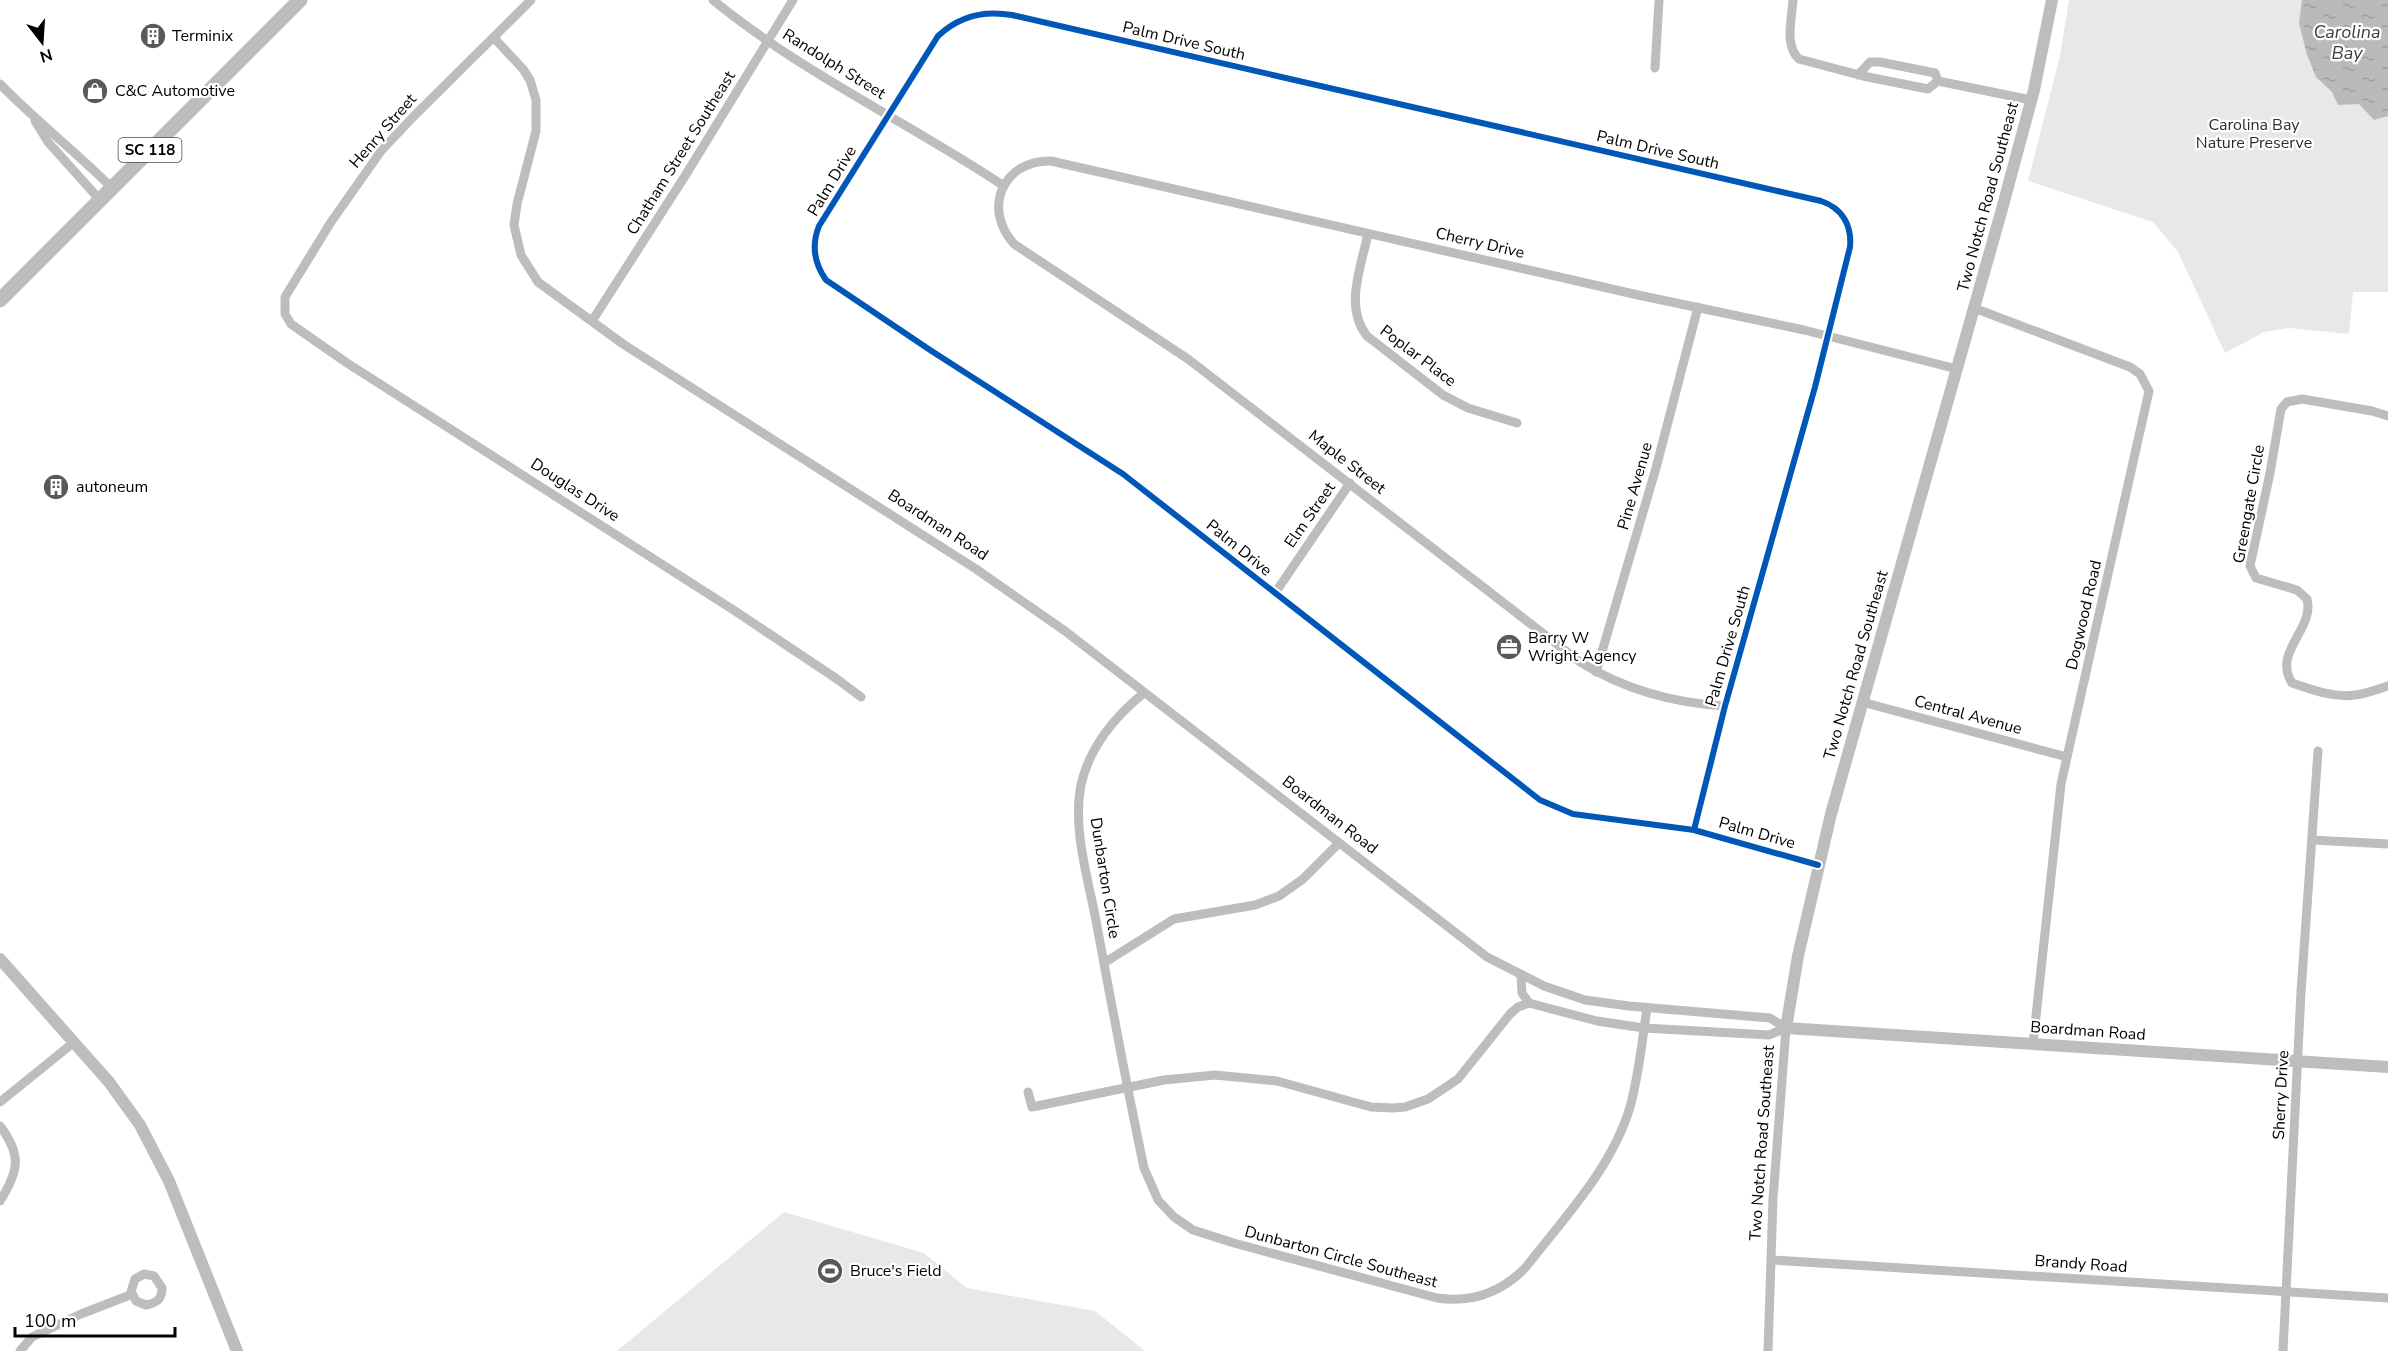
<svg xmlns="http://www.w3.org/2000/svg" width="2388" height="1351" viewBox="0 0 2388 1351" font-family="'Nunito Sans',sans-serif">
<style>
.green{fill:#e8e8e8}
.water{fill:url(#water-ripples)}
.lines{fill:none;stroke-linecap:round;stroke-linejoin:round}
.minor{stroke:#bdbdbd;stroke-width:9}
.tertiary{stroke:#bdbdbd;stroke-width:12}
.primary{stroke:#bdbdbd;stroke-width:15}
.cycleway-casing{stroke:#fff;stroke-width:10}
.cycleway{stroke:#0057b8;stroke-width:6}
.labels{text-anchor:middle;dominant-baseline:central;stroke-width:4.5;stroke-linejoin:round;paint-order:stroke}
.shield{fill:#fff;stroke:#4c4c4c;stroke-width:1.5}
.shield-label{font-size:15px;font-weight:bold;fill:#000}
.poi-label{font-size:16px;fill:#000;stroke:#fff;text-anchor:start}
.street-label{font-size:16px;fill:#000;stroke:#fff}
.park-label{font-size:16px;fill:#2c2c2c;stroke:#fff}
.water-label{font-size:18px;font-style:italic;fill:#3d3d3d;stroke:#fff}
</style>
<defs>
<pattern id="water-ripples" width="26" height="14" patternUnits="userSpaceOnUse" patternTransform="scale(1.5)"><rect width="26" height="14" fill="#bababa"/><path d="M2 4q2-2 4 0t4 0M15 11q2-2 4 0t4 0" fill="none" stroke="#9e9e9e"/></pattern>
</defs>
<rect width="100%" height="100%" fill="#fff"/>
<!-- green -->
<g class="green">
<polygon points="2069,0 2388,0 2388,292 2353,292 2349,334 2290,328 2264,332 2225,353 2178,252 2153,222 2028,181 2060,56"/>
<polygon points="784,1212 924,1253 967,1288 1095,1311 1145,1351 617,1351"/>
</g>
<!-- water -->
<polygon class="water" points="2302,0 2388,0 2388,116 2374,120 2359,104 2338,105 2332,92 2316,77 2307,55 2299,23"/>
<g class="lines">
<!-- minor -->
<g class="minor">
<polyline points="531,0 414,116 381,151 331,222 285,297 285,314 291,324 347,363 735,611 837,679 861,697"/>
<path d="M713,0C802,73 908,122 1004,186"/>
<path d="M1793,0C1792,19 1784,45 1799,59L1863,76L1928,89L1938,81L2031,100"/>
<polyline points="494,38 523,69 530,80 536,100 536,131 517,204 514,225 521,255 538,282 623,344 976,569 1065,631 1487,957 1544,986 1585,1000 1629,1006 1770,1018 1786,1028"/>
<polyline points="1655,68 1659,0"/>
<polyline points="1858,75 1870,62 1880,62 1935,73 1938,81"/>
<path d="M0,84C36,121 76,152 112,188"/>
<polyline points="35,121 48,142 100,200"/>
<path d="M1368,234C1361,267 1344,307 1367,336L1443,395L1468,408L1517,423"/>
<polyline points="1974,308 2130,367 2140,374 2149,391 2061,784 2033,1044"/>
<polyline points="592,321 685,176 793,0"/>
<path d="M2388,416L2372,411L2302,399L2287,402L2281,409L2270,473L2250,566L2256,578L2297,590L2307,599C2315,629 2272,652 2292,683C2312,690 2334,698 2355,695C2366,694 2377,689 2388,686"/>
<polyline points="1275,593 1350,483"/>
<polyline points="1596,672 1656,468 1698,307"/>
<path d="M1144,693C1115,716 1089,748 1081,785C1072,830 1089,881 1097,926C1112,1007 1127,1088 1144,1168L1158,1200L1174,1217L1193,1230L1234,1243L1437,1298C1472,1303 1501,1293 1526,1267C1564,1218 1612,1168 1630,1107C1639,1075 1642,1041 1647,1008"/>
<polyline points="1862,702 2067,757"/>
<path d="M1725,706C1673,703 1625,690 1580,662L1188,359L1014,244C982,208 1003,160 1051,161L1638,295L1804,330L1957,369"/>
<path d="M1694,830L1725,706L1815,387L1850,247C1852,225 1842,208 1821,201L1012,15C983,10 959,16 938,36L819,226C811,246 814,263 826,280L930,350L1123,474L1540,800L1573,814L1694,830L1818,865"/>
<polyline points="2312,840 2388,844"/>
<polyline points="1104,963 1174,919 1255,905 1279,896 1303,879 1339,843"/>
<polyline points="1521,976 1522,993 1529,1003 1597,1021 1644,1028 1769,1035 1786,1028"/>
<polyline points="1028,1092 1032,1107 1164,1080 1215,1075 1277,1081 1371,1107 1393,1108 1405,1107 1428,1099 1458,1079 1510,1014 1518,1007 1529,1003"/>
<polyline points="0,1102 73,1043"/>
<path d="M0,1126C22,1155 19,1171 0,1201"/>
<polyline points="1772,1260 2388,1298"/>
<path d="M144,1274L154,1276L162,1288C162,1299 157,1303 146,1305L136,1301L132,1293L130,1295L135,1279Z"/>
<polyline points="20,1351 32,1337 81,1314 130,1295"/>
<polyline points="1768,1351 1773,1199 1786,1028"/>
<polyline points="2283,1351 2301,992 2318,751"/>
</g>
<!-- tertiary -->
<g class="tertiary">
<polyline points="2052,0 2034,90 2002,209 1831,814 1798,956 1786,1028 2388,1067"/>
<polyline points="0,959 109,1082 140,1125 169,1181 237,1351"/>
</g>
<!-- primary -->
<polyline class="primary" points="0,300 300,0"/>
<!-- cycleway casing -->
<g class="cycleway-casing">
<path id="cycleway" d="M1694,830L1725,706L1815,387L1850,247C1852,225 1842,208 1821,201L1012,15C983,10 959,16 938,36L819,226C811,246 814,263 826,280L930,350L1123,474L1540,800L1573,814L1694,830L1818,865"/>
</g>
<!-- cycleway -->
<use href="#cycleway" class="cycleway"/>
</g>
<!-- icons -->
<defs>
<g id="building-disc" transform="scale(1.35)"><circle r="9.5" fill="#595959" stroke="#fff"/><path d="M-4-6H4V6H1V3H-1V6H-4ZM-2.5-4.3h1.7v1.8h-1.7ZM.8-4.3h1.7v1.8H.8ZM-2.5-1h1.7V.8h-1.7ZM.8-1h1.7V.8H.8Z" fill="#fff"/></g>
<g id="shop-disc" transform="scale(1.35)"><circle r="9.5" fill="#595959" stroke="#fff"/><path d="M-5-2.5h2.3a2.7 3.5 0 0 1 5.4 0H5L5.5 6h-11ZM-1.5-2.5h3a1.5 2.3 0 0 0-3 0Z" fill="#fff"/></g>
<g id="office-disc" transform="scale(1.35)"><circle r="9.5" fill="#595959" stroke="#fff"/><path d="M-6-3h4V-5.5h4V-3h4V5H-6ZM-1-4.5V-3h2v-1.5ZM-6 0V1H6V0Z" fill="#fff"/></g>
<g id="stadium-disc" transform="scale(1.35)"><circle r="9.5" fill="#595959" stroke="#fff"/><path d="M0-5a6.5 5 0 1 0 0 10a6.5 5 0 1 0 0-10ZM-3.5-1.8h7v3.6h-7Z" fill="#fff"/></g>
</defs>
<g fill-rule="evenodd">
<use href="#building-disc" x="153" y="36"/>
<use href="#shop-disc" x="95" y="91"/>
<use href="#building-disc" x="56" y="487"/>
<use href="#office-disc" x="1509" y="647"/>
<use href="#stadium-disc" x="830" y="1271"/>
</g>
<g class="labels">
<!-- shield labels -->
<rect class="shield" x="118.5" y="138" width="63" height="24" rx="4.5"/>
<g class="shield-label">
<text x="150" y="150">SC 118</text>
</g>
<!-- poi labels -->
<g class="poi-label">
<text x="172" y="36">Terminix</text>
<text x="115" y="91">C&amp;C Automotive</text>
<text x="76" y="487">autoneum</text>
<text x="1528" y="638">Barry W<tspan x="1528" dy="18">Wright Agency</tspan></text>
<text x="850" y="1271">Bruce's Field</text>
</g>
<!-- street labels -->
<g class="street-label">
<text transform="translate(1184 41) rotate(13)">Palm Drive South</text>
<text transform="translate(834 64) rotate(32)">Randolph Street</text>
<text transform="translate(383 131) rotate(-49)">Henry Street</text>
<text transform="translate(1658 150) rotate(13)">Palm Drive South</text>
<text transform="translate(681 153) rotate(-58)">Chatham Street Southeast</text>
<text transform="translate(832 181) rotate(-59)">Palm Drive</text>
<text transform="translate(1988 197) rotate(-75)">Two Notch Road Southeast</text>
<text transform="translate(1480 243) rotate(13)">Cherry Drive</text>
<text transform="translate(1418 356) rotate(37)">Poplar Place</text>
<text transform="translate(1347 462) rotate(38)">Maple Street</text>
<text transform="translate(1635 486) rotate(-74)">Pine Avenue</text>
<text transform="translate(575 490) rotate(33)">Douglas Drive</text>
<text transform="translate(2249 504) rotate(-80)">Greengate Circle</text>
<text transform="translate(1310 515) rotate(-55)">Elm Street</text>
<text transform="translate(938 525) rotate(33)">Boardman Road</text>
<text transform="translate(1239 548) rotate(39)">Palm Drive</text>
<text transform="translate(2084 615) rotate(-77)">Dogwood Road</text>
<text transform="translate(1728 646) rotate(-74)">Palm Drive South</text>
<text transform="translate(1856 665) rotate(-74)">Two Notch Road Southeast</text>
<text transform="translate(1968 715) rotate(15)">Central Avenue</text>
<text transform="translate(1330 815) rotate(38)">Boardman Road</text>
<text transform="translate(1757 833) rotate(16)">Palm Drive</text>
<text transform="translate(1105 878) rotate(81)">Dunbarton Circle</text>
<text transform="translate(2088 1031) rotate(4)">Boardman Road</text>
<text transform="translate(2281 1095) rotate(-87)">Sherry Drive</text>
<text transform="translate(1762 1143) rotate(-86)">Two Notch Road Southeast</text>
<text transform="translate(1341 1257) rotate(15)">Dunbarton Circle Southeast</text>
<text transform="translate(2081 1264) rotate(4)">Brandy Road</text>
</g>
<!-- park labels -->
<g class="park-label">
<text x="2254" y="125">Carolina Bay<tspan x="2254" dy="18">Nature Preserve</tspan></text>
</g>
<!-- water labels -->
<g class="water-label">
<text x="2347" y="32">Carolina<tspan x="2347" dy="21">Bay</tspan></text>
</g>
</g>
<!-- north arrow -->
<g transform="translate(42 42) rotate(163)" stroke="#ffffff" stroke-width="4.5" paint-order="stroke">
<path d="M0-4.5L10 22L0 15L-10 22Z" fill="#000000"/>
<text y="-9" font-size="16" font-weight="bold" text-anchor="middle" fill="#000000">N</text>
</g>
<!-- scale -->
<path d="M15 1327v9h160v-9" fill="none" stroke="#000000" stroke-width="3"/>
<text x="24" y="1327" font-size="18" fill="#000000" stroke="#ffffff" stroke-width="4.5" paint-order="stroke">100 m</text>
</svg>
